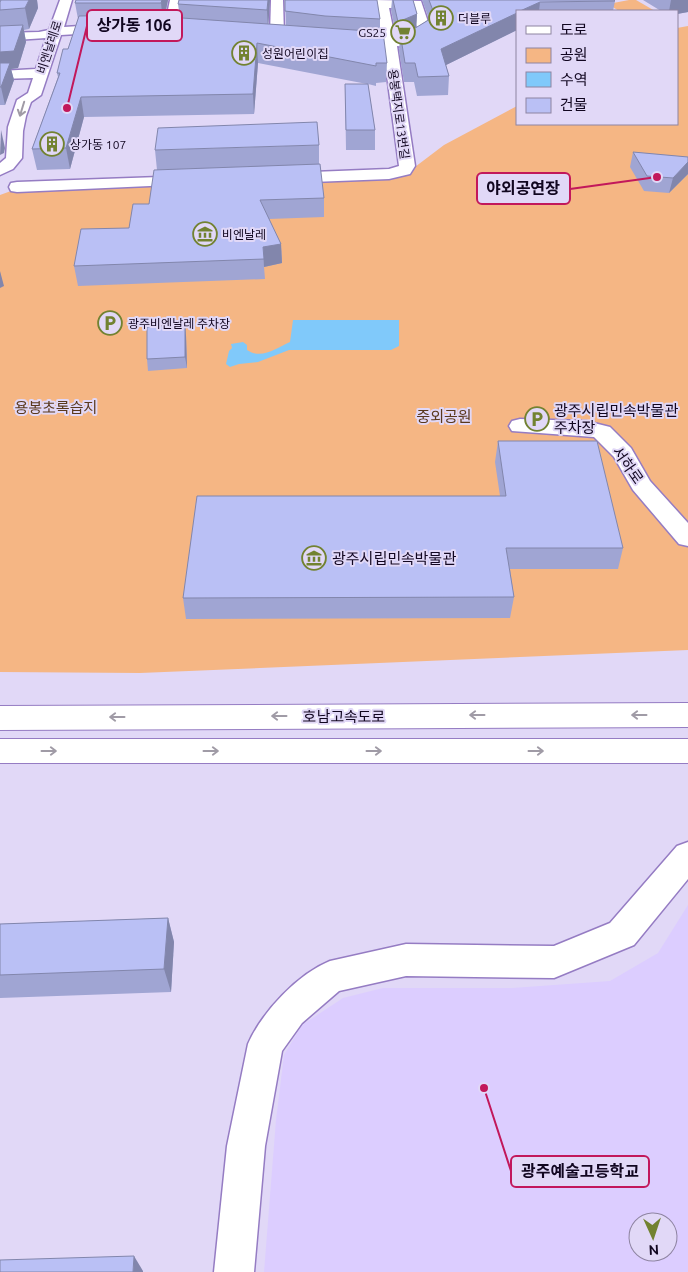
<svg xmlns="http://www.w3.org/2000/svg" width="688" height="1272" viewBox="0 0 688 1272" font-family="Ubuntu,'Noto Sans KR',sans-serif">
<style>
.built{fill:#dccdff;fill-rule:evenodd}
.green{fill:#f5b684}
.water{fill:#80c9fa}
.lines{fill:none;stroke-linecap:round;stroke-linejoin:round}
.minor-casing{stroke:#957cc3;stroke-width:3}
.highway-casing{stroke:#957cc3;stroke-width:2}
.minor{fill:#fff;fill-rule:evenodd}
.highway{fill:#fff;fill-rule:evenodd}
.wall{fill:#a0a5d3}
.shaded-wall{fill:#8286ac}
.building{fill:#bac0f5;stroke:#8286ac}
.oneway{stroke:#a09ba6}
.labels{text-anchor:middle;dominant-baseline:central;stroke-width:4;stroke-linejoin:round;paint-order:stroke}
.far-poi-label{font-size:12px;fill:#110620;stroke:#e1d8f7;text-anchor:start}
.far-street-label{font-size:12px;fill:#110620;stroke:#e1d8f7}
.park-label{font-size:15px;fill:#59381c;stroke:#e1d8f7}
.poi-label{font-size:15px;fill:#110620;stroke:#e1d8f7;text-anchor:start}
.street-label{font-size:15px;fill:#110620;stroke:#e1d8f7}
.leader{fill:none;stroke:#c2185b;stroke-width:2}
.callout-dot{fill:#c2185b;stroke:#e1d8f7;stroke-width:2}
.callout{fill:#e1d8f7;stroke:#c2185b;stroke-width:2}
.callout-label{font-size:16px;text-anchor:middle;font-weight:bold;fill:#110620}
</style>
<rect width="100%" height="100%" fill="#e1d8f7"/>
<!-- built -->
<path class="built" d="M688,905V1272H264L276,1120L284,1055L302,1025L343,998L383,988H512L610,981L658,953ZM638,1222H668V1252H638Z"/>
<!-- green -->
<g class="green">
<polygon points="629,0 636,0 655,11 619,11 608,4"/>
<polygon points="688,26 688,650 140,673 0,672 0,195 11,191 385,180 411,170 444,145 517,106 517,124 677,124 677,28"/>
</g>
<!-- water -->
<path class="water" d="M293,320H399V346L391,350H289L258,362L239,364L230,367L226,364L229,351L232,348L231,344L243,342L247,345V350C262,360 276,348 290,342Z"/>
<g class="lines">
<!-- minor casing -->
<g class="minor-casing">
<g id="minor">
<polygon points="60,0 72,0 64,27 111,24 118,28 111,32 61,35 41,95 31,102 26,116 23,131 22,158 13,169 0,175 0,163 6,158 8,127 17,100 28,93 33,78 0,79 0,71 36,69 46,38 0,41 0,33 39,32 49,30"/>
<polygon points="170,0 182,0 178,29 171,33 164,29"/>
<polygon points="271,0 283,0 284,36 277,40 270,36"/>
<path d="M375,0L421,1L432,34L430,37L407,47L397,46L415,166L410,174L389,179L287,183L281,181L279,178L281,175L287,173L389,169L399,166L383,45ZM389,8H412L418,32L396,43Z"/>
<polygon points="188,176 194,178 196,181 194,184 17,192 11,191 9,187 11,183 17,182"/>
<polygon points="520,419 586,421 610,427 631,448 650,481 688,523 688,546 679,544 633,490 614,457 594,437 512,431 509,426 512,421"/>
<path d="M688,842V879L634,945L554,978L406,976L339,991L302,1023L282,1051L265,1146L254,1272H214L227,1146L248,1044C262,1012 298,974 330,961L406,944L554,946L610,923L677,846Z"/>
</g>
</g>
<!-- highway casing -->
<g class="highway-casing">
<g id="highway">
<polygon points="688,703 688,727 0,730 0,706"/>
<rect x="0" y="739" width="688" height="24"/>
</g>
</g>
<!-- minor -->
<use href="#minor" class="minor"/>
<!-- highway -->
<use href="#highway" class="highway"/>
</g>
<!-- wall -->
<g class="wall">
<polygon points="0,0 37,0 38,8 29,29 24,30 26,42 18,68 11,69 14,80 5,105 0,105"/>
<polygon points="76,0 168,0 165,17 180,18 178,4 179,0 270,0 268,24 286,25 285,0 380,19 380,32 387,63 386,82 376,83 376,86 368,84 375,130 375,150 346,150 345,84 367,84 258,63 254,114 84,117 70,169 37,170 32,149 58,77 57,73 68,49 78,19 75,3"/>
<polygon points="392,0 413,0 417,14 416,28 429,19 422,0 614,0 615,1 613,11 517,11 517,30 446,65 449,76 448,95 417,96 414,82 404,82 399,51 400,38 397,39 391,10"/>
<polygon points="643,0 688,0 688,12 677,14 677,11 661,11"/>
<polygon points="319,145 319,164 324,198 324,217 269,219 281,244 282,263 264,267 265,279 78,286 74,266 129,228 149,204 157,170 155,150"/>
<polygon points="633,152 688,157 688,174 669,193 644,191 630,167"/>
<polygon points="186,336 187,368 148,371 147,359"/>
<polygon points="498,441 623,548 618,569 510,569 514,597 510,618 186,619 183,598 500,496 495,462"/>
<polygon points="168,918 174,942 171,992 0,998 0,924"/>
</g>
<!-- shaded-wall -->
<g class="shaded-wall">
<polygon points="29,0 37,0 38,8 29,29 25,8"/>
<polygon points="162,0 168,0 163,23 161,3"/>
<polygon points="268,0 270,0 268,30 267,10"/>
<polygon points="671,0 688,0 688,12 677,14 677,11 669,11"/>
<polygon points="540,2 539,11 520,11"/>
<polygon points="517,13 517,30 440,68 441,49"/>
<polygon points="417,14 416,31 400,32 400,38 397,39 398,22"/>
<polygon points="23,25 26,42 18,68 11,69 14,80 5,105 1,87 0,70 0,52"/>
<polygon points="257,43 258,63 254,114 253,94"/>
<polygon points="81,97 84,117 70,169 66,148"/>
<polygon points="1,130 5,148 4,153 0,155"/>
<polygon points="688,162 688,174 669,193 673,178"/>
<polygon points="281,244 282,263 264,267 263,247"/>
<polygon points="0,271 4,286 0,288"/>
<polygon points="185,324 186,336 187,368 185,357"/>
<polygon points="168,918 174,942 171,992 164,969"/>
<polygon points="134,1256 143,1271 143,1272 133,1272"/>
</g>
<!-- building -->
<g class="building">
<polygon points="1,0 29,0 25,8 0,10 0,2"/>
<polygon points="76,0 162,0 161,3 75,3"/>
<polygon points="179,0 268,0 267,10 178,4"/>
<polygon points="285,0 377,0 380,19 325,16 285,11"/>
<polygon points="393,0 413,0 417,14 398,22"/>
<polygon points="429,0 614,0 615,1 540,2 520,11 517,11 517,13 441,49 449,76 418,77 415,63 405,63 400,32 412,30 435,16"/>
<polygon points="139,15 383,32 387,63 376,63 376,66 257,43 253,94 81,97 66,148 32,149 60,73 57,73 63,49 68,49 79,16"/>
<polygon points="23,25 14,51 0,52 0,26"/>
<polygon points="0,63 10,63 1,87 0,87"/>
<polygon points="345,84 368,84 375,130 346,130"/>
<polygon points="317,122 319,145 155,150 158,128"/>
<polygon points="633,152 688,157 688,162 673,178 647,176"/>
<polygon points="320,164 324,198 260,200 281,244 263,247 264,259 74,266 81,229 129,228 133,204 149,204 154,170"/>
<polygon points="185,324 185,357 147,359 147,327"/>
<polygon points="498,441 597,441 623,548 506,548 514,597 183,598 197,496 506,496"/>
<polygon points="168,918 164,969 0,975 0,924"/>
<polygon points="134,1256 133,1272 0,1272 0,1260"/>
</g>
<!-- one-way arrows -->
<defs><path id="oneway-shaft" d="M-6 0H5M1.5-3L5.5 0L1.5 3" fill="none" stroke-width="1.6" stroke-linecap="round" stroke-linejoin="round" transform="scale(1.25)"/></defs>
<g class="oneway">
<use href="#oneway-shaft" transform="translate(22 109) rotate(107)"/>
<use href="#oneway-shaft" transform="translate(477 715) rotate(180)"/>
<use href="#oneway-shaft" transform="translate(639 715) rotate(180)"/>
<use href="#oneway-shaft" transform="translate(279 716) rotate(180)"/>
<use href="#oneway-shaft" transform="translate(117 717) rotate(180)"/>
<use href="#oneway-shaft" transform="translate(49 751)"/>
<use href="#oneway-shaft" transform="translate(211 751)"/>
<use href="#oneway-shaft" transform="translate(374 751)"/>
<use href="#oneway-shaft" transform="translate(536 751)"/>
</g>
<!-- icons -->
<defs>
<g id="building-ring" transform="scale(1.25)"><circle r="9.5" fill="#e1d8f7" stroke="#728231" stroke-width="1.5"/><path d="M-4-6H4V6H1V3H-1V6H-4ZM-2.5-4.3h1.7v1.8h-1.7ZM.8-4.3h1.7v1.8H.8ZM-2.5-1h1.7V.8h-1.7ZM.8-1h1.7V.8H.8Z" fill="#728231"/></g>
<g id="supermarket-ring" transform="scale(1.25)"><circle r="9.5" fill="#e1d8f7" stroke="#728231" stroke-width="1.5"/><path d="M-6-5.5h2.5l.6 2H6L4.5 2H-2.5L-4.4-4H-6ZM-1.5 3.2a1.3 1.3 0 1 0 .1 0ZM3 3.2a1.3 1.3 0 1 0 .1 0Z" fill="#728231"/></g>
<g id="museum-ring" transform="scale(1.25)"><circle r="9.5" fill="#e1d8f7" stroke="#728231" stroke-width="1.5"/><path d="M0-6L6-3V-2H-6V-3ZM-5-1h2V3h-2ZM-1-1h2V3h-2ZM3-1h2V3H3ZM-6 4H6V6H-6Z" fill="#728231"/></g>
<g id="parking-ring" transform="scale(1.25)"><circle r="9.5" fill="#e1d8f7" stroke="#728231" stroke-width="1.5"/><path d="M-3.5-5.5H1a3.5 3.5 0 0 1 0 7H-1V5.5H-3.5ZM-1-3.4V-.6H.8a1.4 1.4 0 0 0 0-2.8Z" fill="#728231"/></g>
</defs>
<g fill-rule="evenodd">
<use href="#building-ring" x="441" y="18"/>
<use href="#supermarket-ring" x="403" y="32"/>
<use href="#building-ring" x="244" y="53"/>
<use href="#building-ring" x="52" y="144"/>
<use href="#museum-ring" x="205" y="234"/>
<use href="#parking-ring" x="110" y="323"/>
<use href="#parking-ring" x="537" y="419"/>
<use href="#museum-ring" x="314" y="558"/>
</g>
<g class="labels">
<!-- far-poi labels -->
<g class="far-poi-label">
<text x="458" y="18">더블루</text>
<text x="386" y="32" text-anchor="end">GS25</text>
<text x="262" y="53">성원어린이집</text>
<text x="70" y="144">상가동 107</text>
<text x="222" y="234">비엔날레</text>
<text x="128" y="323">광주비엔날레 주차장</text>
</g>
<!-- far-street labels -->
<g class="far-street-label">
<text transform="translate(49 47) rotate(-72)">비엔날레로</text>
<text transform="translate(399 114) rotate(82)">용봉택지로13번길</text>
</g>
<!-- park labels -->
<g class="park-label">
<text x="56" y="407">용봉초록습지</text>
<text x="444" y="416">중외공원</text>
</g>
<!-- poi labels -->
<g class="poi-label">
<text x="554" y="410">광주시립민속박물관<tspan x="554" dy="17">주차장</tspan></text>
<text x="332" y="558">광주시립민속박물관</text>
</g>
<!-- street labels -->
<g class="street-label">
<text transform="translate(628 465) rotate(55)">서하로</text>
<text x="344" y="716">호남고속도로</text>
</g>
</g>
<!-- callouts -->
<path class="leader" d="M67 108L87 26M657 177L570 189M484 1088L511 1171"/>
<g class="callout-dot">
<circle cx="67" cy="108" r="5"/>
<circle cx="657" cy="177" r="5"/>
<circle cx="484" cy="1088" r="5"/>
</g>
<g class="callout">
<rect x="87" y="10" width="95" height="31" rx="5"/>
<rect x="477" y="173" width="93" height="31" rx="5"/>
<rect x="511" y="1156" width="138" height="31" rx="5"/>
</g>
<g class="callout-label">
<text x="134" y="31">상가동 106</text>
<text x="523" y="194">야외공연장</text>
<text x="580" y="1177">광주예술고등학교</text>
</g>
<!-- legend -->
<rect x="516" y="10" width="162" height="115" fill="#e1d8f7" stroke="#8e84a1"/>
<rect x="526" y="26" width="25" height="8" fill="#ffffff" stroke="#8e84a1"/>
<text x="560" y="35" font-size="15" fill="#110620">도로</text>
<rect x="526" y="48" width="25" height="15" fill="#f5b684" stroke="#8e84a1"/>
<text x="560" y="60" font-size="15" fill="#110620">공원</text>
<rect x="526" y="72" width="25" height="15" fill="#80c9fa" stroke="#8e84a1"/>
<text x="560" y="85" font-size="15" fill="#110620">수역</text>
<rect x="526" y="98" width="25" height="15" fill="#bac0f5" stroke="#8e84a1"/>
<text x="560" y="110" font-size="15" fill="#110620">건물</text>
<!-- north arrow -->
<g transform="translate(653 1237) rotate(177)"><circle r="24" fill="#e1d8f7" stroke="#8e84a1"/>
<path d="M0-4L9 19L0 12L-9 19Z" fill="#728231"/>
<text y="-8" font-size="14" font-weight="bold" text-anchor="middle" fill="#110620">N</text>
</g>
</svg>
